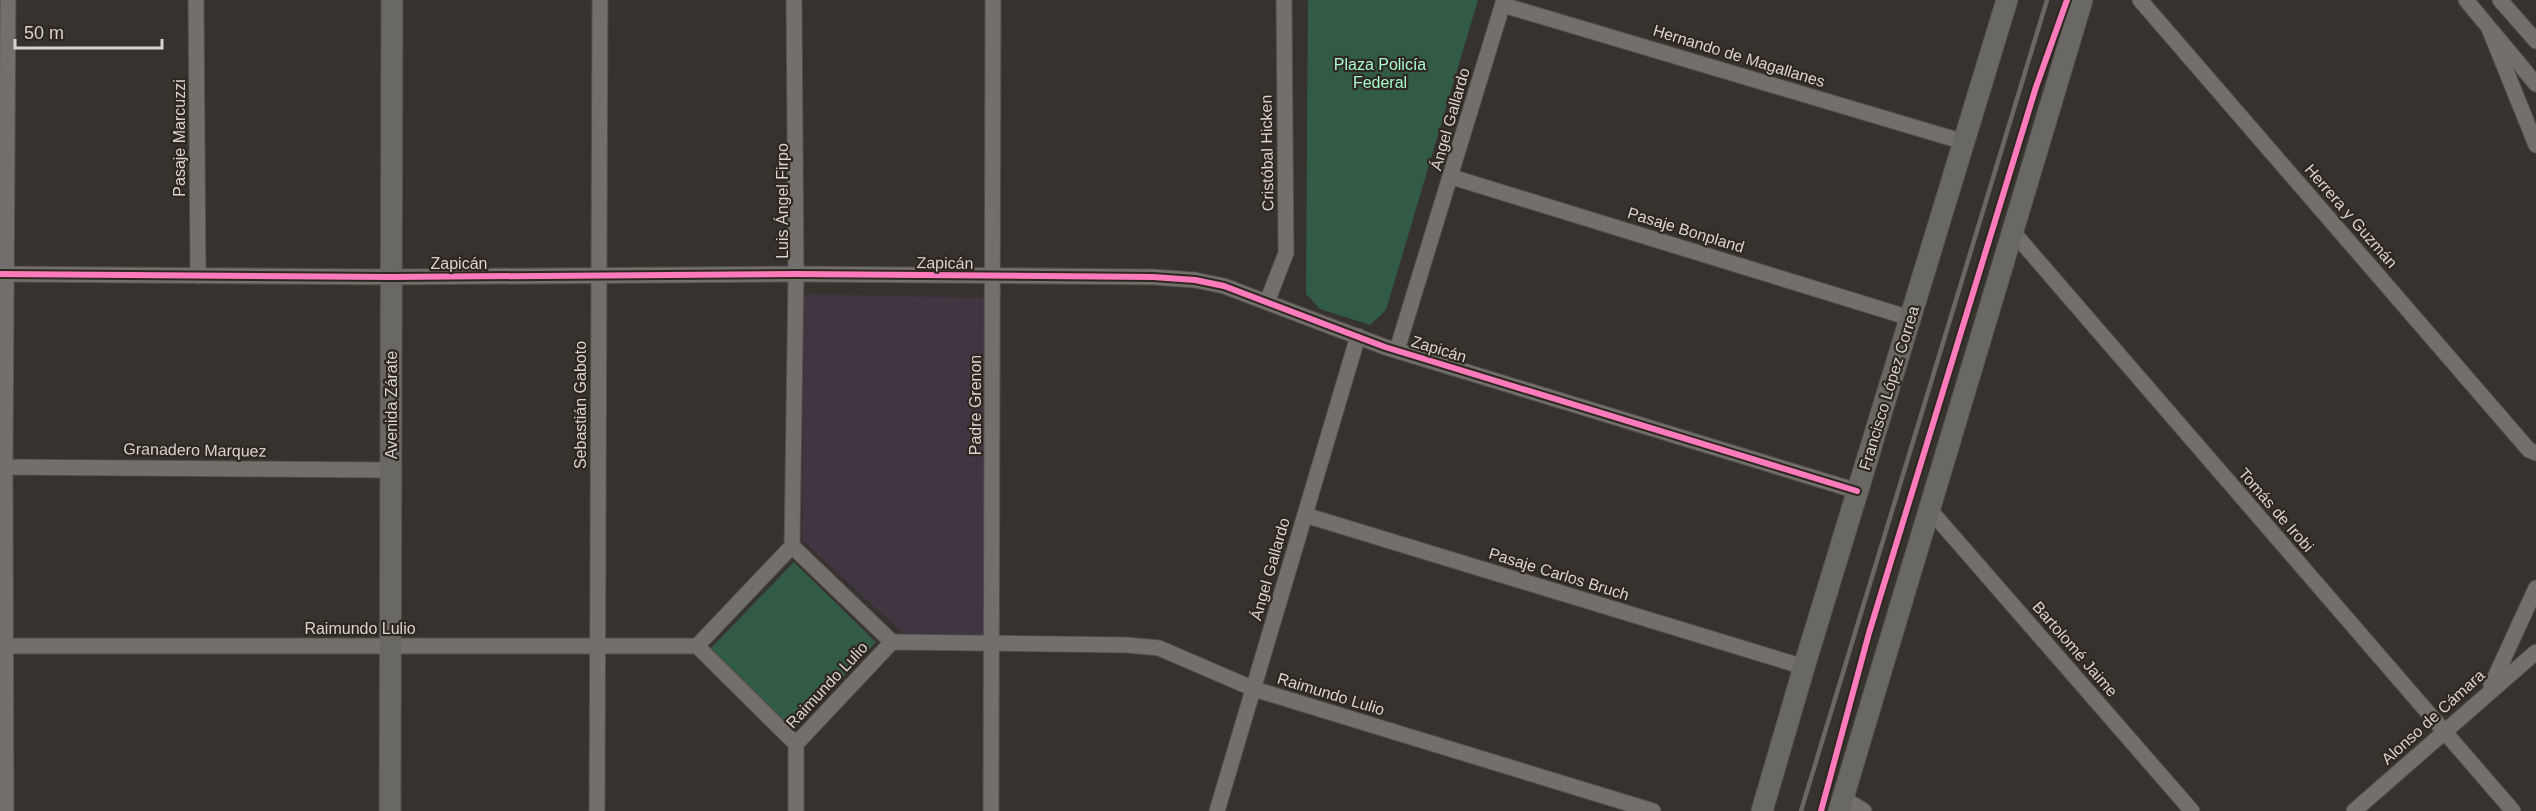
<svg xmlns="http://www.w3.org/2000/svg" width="2536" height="811" viewBox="0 0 2536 811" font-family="Helvetica,sans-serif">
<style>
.education{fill:#413541}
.green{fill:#325b46}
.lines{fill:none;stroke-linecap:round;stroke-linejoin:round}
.street-casing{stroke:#514e4b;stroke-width:17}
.secondary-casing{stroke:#514e4b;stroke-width:23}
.street{stroke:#726f6c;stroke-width:15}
.secondary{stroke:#696864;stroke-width:21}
.rail{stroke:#6a6864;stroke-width:4.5}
.cycleway-casing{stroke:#2f2820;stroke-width:10}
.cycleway{stroke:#fd7abc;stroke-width:6}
.labels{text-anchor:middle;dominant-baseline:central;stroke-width:4.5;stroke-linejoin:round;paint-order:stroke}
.street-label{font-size:16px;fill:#d7d3ce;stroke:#2f2820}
.park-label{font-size:16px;fill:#a6f8cf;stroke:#2f2820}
</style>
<rect width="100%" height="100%" fill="#36322e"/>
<!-- education -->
<polygon class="education" points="803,294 986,298 986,634 905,635 802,540"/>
<!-- green -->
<g class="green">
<polygon points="1308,0 1478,0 1386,310 1370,325 1320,309 1306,294"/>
<polygon points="794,562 876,642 793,729 710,649"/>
</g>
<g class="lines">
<!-- street casing -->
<g class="street-casing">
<g id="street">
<polyline points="196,0 198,276"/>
<polyline points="2140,0 2529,450 2536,453"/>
<polyline points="2466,0 2536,84"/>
<polyline points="2500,0 2536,41"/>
<polyline points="1503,5 1964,142"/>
<polyline points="2490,31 2536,145"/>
<polyline points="1452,177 1910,318"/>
<polyline points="2013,232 2513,811"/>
<polyline points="0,274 391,277 796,274 1153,277 1195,280 1224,286 1385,347 1857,491"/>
<polyline points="1267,302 1286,253 1284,0"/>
<polyline points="1397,350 1504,0"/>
<polyline points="0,467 390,470"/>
<polyline points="1930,510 2192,811"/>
<polyline points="1305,515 1804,667"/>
<polyline points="792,546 892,642"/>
<polyline points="0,646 697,646 796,744"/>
<polyline points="697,646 792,546 796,274 794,0"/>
<polyline points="2491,686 2536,588"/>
<polyline points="796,744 892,642 1127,645 1159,648 1254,689 1653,811"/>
<polyline points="1843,798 1864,811"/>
<polyline points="6,811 5,467 8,0"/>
<polyline points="597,811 600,0"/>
<polyline points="796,811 796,744"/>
<polyline points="991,811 993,0"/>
<polyline points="1217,811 1358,336"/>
<polyline points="2354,811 2536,652"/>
</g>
</g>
<!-- secondary casing -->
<g class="secondary-casing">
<g id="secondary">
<polyline points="390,811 392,0"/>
<polyline points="1762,811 1804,667 2007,0"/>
<polyline points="1839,811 2082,0"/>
</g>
</g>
<!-- street -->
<use href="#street" class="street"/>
<!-- secondary -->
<use href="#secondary" class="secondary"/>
<!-- rail -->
<polyline class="rail" points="1801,811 2047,0"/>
<!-- cycleway casing -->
<g class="cycleway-casing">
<g id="cycleway">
<polyline points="0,274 391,277 796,274 1153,277 1195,280 1224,286 1385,347 1857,491"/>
<polyline points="1821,811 1869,633 2036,87 2067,0"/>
</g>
</g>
<!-- cycleway -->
<use href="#cycleway" class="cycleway"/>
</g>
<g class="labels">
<!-- street labels -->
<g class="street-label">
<text transform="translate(1739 56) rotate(17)">Hernando de Magallanes</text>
<text transform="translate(1450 119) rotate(-74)">Ángel Gallardo</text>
<text transform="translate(179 138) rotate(-90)">Pasaje Marcuzzi</text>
<text transform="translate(1267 153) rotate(-91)">Cristóbal Hicken</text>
<text transform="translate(782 201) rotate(-90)">Luis Ángel Firpo</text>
<text transform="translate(2351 216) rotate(49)">Herrera y Guzmán</text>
<text transform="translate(1686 230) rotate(17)">Pasaje Bonpland</text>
<text x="459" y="263">Zapicán</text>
<text transform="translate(945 263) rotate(1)">Zapicán</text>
<text transform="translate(1439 349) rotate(17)">Zapicán</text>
<text transform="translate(1889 388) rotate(-73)">Francisco López Correa</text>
<text transform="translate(391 405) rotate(-90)">Avenida Zárate</text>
<text transform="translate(580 405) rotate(-90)">Sebastián Gaboto</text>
<text transform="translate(975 405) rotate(-90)">Padre Grenon</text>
<text transform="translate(195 450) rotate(1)">Granadero Marquez</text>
<text transform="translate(2276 510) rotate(49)">Tomás de Irobi</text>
<text transform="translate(1270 569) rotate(-74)">Ángel Gallardo</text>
<text transform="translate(1559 574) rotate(17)">Pasaje Carlos Bruch</text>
<text x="360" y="628">Raimundo Lulio</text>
<text transform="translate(2075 649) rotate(49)">Bartolomé Jaime</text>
<text transform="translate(827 685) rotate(-47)">Raimundo Lulio</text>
<text transform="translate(1331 694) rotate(17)">Raimundo Lulio</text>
<text transform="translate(2433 717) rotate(-42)">Alonso de Cámara</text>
</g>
<!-- park labels -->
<g class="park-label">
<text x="1380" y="64">Plaza Policía<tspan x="1380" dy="18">Federal</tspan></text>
</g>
</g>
<!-- scale -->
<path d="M15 39v9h147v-9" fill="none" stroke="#d7d3ce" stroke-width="3"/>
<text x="24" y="39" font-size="18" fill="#d7d3ce" stroke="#2f2820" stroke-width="4.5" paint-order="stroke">50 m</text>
</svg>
